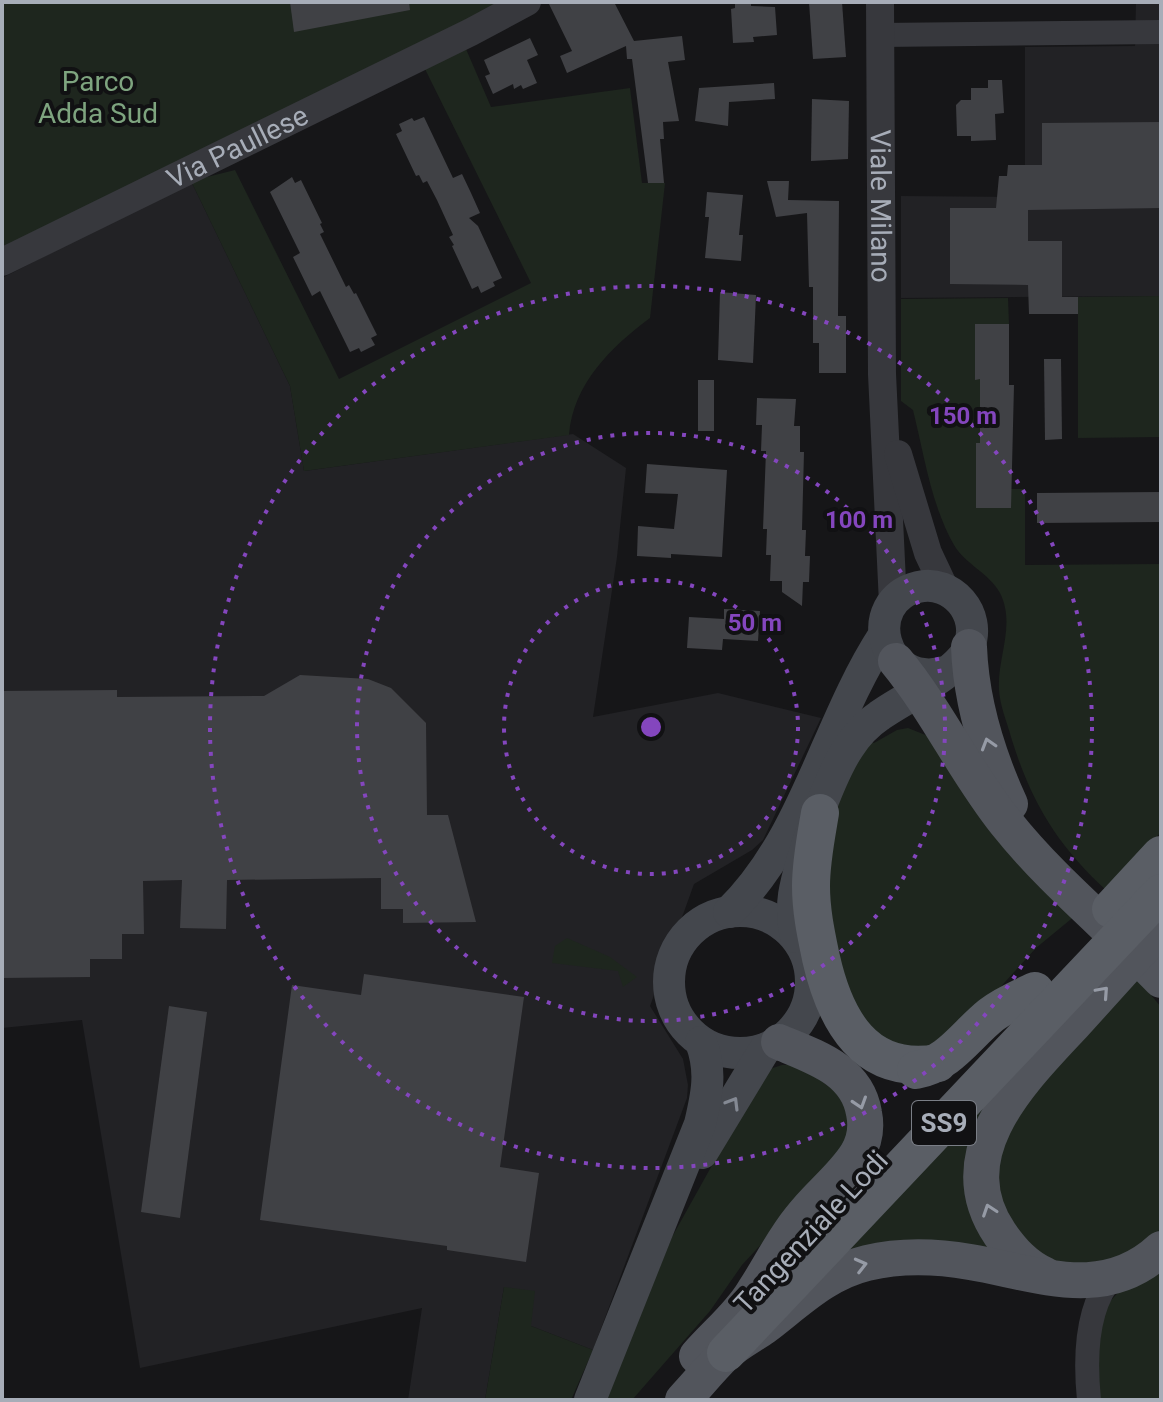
<svg xmlns="http://www.w3.org/2000/svg" width="1163" height="1402" viewBox="0 0 1163 1402" font-family="Roboto,sans-serif">
<style>
.built{fill:#222225}
.green{fill:#1e261e}
.building{fill:#404145}
.lines{fill:none;stroke-linecap:round;stroke-linejoin:round}
.minor{stroke:#37383d;stroke-width:24}
.tertiary{stroke:#37383d;stroke-width:28}
.secondary{stroke:#44474d;stroke-width:32}
.primary{stroke:#52555c;stroke-width:36}
.trunk{stroke:#5a5e65;stroke-width:38}
.oneway{stroke:#969ba6}
.oneway2{stroke:#848993}
.ring{fill:none;stroke:#8446be;stroke-width:4;stroke-dasharray:4 8}
.labels{text-anchor:middle;dominant-baseline:central;stroke-width:8;stroke-linejoin:round;paint-order:stroke}
.shield{fill:#111113;stroke:#7a7e86;stroke-width:2}
.shield-label{font-size:26px;font-weight:bold;fill:#a7adb8}
.park-label{font-size:28px;fill:#7ea47f;stroke:#111113}
.street-label{font-size:28px;fill:#a7adb8;stroke:#111113}
.centre{fill:#8446be;stroke:#111113;stroke-width:4}
.ring-label{font-size:24px;text-anchor:middle;font-weight:bold;fill:#8446be;stroke:#111113;stroke-width:8;stroke-linejoin:round;paint-order:stroke}
</style>
<rect width="100%" height="100%" fill="#161618"/>
<!-- built -->
<g class="built">
<polygon points="1136,2 1161,2 1161,296 901,298 901,196 1025,197 1025,47 1135,46"/>
<polygon points="191,181 290,386 304,471 573,434 626,468 617,557 593,717 718,693 821,718 763,840 752,850 694,884 650,1006 683,1059 688,1085 687,1098 593,1350 531,1326 504,1287 485,1400 408,1400 422,1308 140,1368 82,1020 2,1028 2,278"/>
</g>
<!-- green -->
<g class="green">
<polygon points="2,2 507,2 2,250"/>
<path d="M466,49L491,107L630,88L642,183H665L650,318C611,347 573,384 569,435L304,471L290,386L191,181L235,170L339,379L531,283L425,69Z"/>
<polygon points="1161,296 1161,437 1078,438 1078,297"/>
<path d="M1008,298L1009,324H975V379H980V443H976L977,508L1007,489H1025V565L1161,564V832L1107,891C1057,845 1031,802 1011,737C1007,722 1000,706 999,690C997,657 1016,625 1000,593C989,573 965,564 954,545C931,505 924,454 913,410L901,401V299Z"/>
<polygon points="908,728 928,736 1076,915 1036,948 955,1037 943,1045 913,1049 880,1039 855,1012 827,931 829,835 845,782 869,741 874,743 897,730"/>
<polygon points="567,938 610,957 637,977 623,987 618,971 552,963 555,946"/>
<polygon points="1132,972 1161,1007 1161,1229 1128,1254 1087,1266 1047,1261 1001,1217 997,1138"/>
<polygon points="782,1065 799,1065 849,1101 849,1149 742,1265 710,1311 632,1400 605,1400 672,1237 759,1081 770,1069"/>
<polygon points="996,1090 986,1116 1001,1250 844,1251"/>
<path d="M1161,1266V1399L1098,1400C1096,1372 1093,1319 1114,1297C1127,1283 1145,1274 1161,1266Z"/>
<polygon points="504,1287 535,1291 531,1326 593,1350 571,1400 485,1400"/>
</g>
<!-- building -->
<g class="building">
<polygon points="290,2 409,2 410,10 294,32"/>
<polygon points="548,2 614,2 634,41 682,36 685,60 668,62 679,121 663,122 664,139 660,139 664,183 648,183 632,59 627,59 626,46 567,73 560,56 572,51"/>
<polygon points="809,2 842,2 846,57 813,59"/>
<polygon points="751,3 751,6 775,7 777,35 753,37 754,42 733,43 731,9 735,8 735,4"/>
<polygon points="530,38 538,55 527,60 537,83 523,89 521,85 514,89 513,84 493,94 485,76 490,74 484,60"/>
<polygon points="988,80 1002,80 1004,113 995,114 996,140 971,141 971,136 957,136 956,105 961,100 971,100 971,88 988,88"/>
<polygon points="774,83 775,99 729,102 728,126 695,121 699,88"/>
<polygon points="812,99 849,101 848,159 811,161"/>
<polygon points="424,117 453,178 462,174 471,193 480,213 469,218 478,226 502,278 493,282 495,286 481,293 478,286 472,289 452,246 454,245 449,237 453,235 437,200 427,181 423,183 419,175 416,176 396,134 402,131 399,124 412,118 414,121"/>
<polygon points="1161,122 1161,208 1028,210 1028,241 1062,241 1062,297 1078,297 1078,314 1029,314 1028,285 950,284 950,208 996,208 999,176 1007,176 1008,165 1042,165 1042,123"/>
<polygon points="292,177 295,183 301,180 322,223 320,224 324,232 320,234 346,287 349,285 354,294 356,293 377,335 371,338 375,345 361,352 359,348 350,352 320,291 312,296 293,257 300,253 270,192"/>
<polygon points="767,181 789,181 788,200 839,201 838,316 846,316 846,373 819,373 819,343 813,343 813,287 809,287 807,213 776,217"/>
<polygon points="707,192 743,195 739,235 743,235 741,261 705,258 709,217 705,217"/>
<polygon points="720,292 756,295 753,363 718,360"/>
<polygon points="975,324 1009,324 1009,385 1014,385 1011,508 976,508 976,443 980,443 980,379 975,380"/>
<polygon points="1044,359 1061,359 1062,439 1045,440"/>
<rect x="698" y="380" width="16" height="51"/>
<polygon points="757,398 796,399 794,426 800,426 800,452 804,452 802,530 806,530 805,556 810,556 809,582 803,582 802,606 782,592 782,581 770,581 771,555 766,555 767,529 763,529 766,451 761,451 762,425 756,425"/>
<polygon points="647,464 727,470 722,557 671,554 671,558 637,556 638,526 674,529 678,494 645,493"/>
<polygon points="1161,492 1161,522 1037,523 1037,493"/>
<polygon points="724,609 760,611 758,641 723,639 722,650 687,648 689,617 724,619"/>
<polygon points="300,675 368,679 391,688 426,723 427,815 448,815 476,922 403,923 403,909 381,909 381,878 227,880 226,929 180,928 182,880 143,881 144,934 122,934 122,959 90,959 90,977 2,978 2,691 117,690 117,697 264,696"/>
<polygon points="364,974 524,997 500,1167 539,1173 526,1262 447,1250 447,1246 260,1220 292,985 361,995"/>
<polygon points="169,1006 207,1012 180,1218 141,1212"/>
</g>
<g class="lines">
<!-- minor -->
<g class="minor">
<polyline points="881,35 1161,32"/>
<path d="M1089,1400C1085,1360 1085,1306 1114,1275"/>
</g>
<!-- tertiary -->
<g class="tertiary">
<path id="s1" d="M880,2L882,374L893,603"/>
<path id="s2" d="M2,262L471,32L527,2"/>
<polyline points="898,454 928,553 945,589"/>
</g>
<!-- secondary -->
<g class="secondary">
<circle cx="740" cy="982" r="71"/>
<path d="M729,912C806,837 826,724 884,635"/>
<path d="M796,937C793,923 792,909 794,895C800,859 829,777 849,747C857,735 867,724 879,716C901,700 959,673 969,647C982,614 952,579 918,587C860,601 882,690 945,672"/>
<polyline points="702,1153 765,1049"/>
<path d="M590,1400L700,1124C707,1094 712,1071 701,1042"/>
</g>
<!-- primary -->
<g class="primary">
<path d="M969,647C971,701 988,756 1010,804"/>
<path d="M896,661C938,712 965,772 1006,823C1052,881 1110,927 1161,980"/>
<path d="M1045,1275C1025,1266 1012,1251 1000,1234C945,1153 1023,1079 1075,1023C1103,992 1132,960 1161,928"/>
<path d="M697,1356C715,1335 740,1315 754,1291C770,1267 782,1241 800,1219C817,1196 842,1178 857,1154C865,1141 867,1128 864,1113C857,1070 815,1057 779,1042"/>
<path d="M683,1400C697,1385 710,1369 724,1355C735,1344 751,1336 764,1327C797,1302 825,1273 867,1263C901,1255 935,1256 970,1262C1037,1273 1103,1303 1161,1249"/>
</g>
<!-- trunk -->
<g class="trunk">
<path d="M820,813C816,837 811,861 811,886C811,911 816,934 821,958C835,1020 865,1076 938,1063"/>
<polyline points="1111,909 1161,855"/>
<path d="M916,1070C950,1063 965,1036 991,1015C1004,1005 1020,998 1035,991"/>
<polyline points="726,1353 1161,893"/>
</g>
</g>
<!-- one-way arrows -->
<defs><path id="oneway-chevron" d="M-2-3.5L2.5 0L-2 3.5" fill="none" stroke-width="1.6" stroke-linecap="round" stroke-linejoin="round" transform="scale(2)"/></defs>
<g class="oneway">
<use href="#oneway-chevron" transform="translate(988 744) rotate(-107)"/>
<use href="#oneway-chevron" transform="translate(1103 992) rotate(-48)"/>
<use href="#oneway-chevron" transform="translate(860 1103) rotate(72)"/>
<use href="#oneway-chevron" transform="translate(989 1210) rotate(-109)"/>
<use href="#oneway-chevron" transform="translate(861 1265) rotate(-14)"/>
</g>
<use class="oneway2" href="#oneway-chevron" transform="translate(733 1103) rotate(-59)"/>
<!-- distance rings -->
<g class="ring">
<circle cx="651" cy="727" r="147"/>
<circle cx="651" cy="727" r="294"/>
<circle cx="651" cy="727" r="441"/>
</g>
<g class="labels">
<!-- shield labels -->
<rect class="shield" x="912" y="1101" width="64" height="44" rx="6"/>
<g class="shield-label">
<text x="944" y="1123">SS9</text>
</g>
<!-- park labels -->
<g class="park-label">
<text x="98" y="81">Parco<tspan x="98" dy="32">Adda Sud</tspan></text>
</g>
<!-- street labels -->
<g class="street-label">
<text stroke="none"><textPath href="#s2" startOffset="262">Via Paullese</textPath></text>
<text stroke="none"><textPath href="#s1" startOffset="204">Viale Milano</textPath></text>
<text transform="translate(811 1232) rotate(-47)">Tangenziale Lodi</text>
</g>
</g>
<circle cx="651" cy="727" r="12" class="centre"/>
<g class="ring-label">
<text x="963" y="424">150 m</text>
<text x="859" y="528">100 m</text>
<text x="755" y="631">50 m</text>
</g>
<!-- border -->
<rect width="1163" height="1402" fill="none" stroke="#a7adb8" stroke-width="8"/>
</svg>
